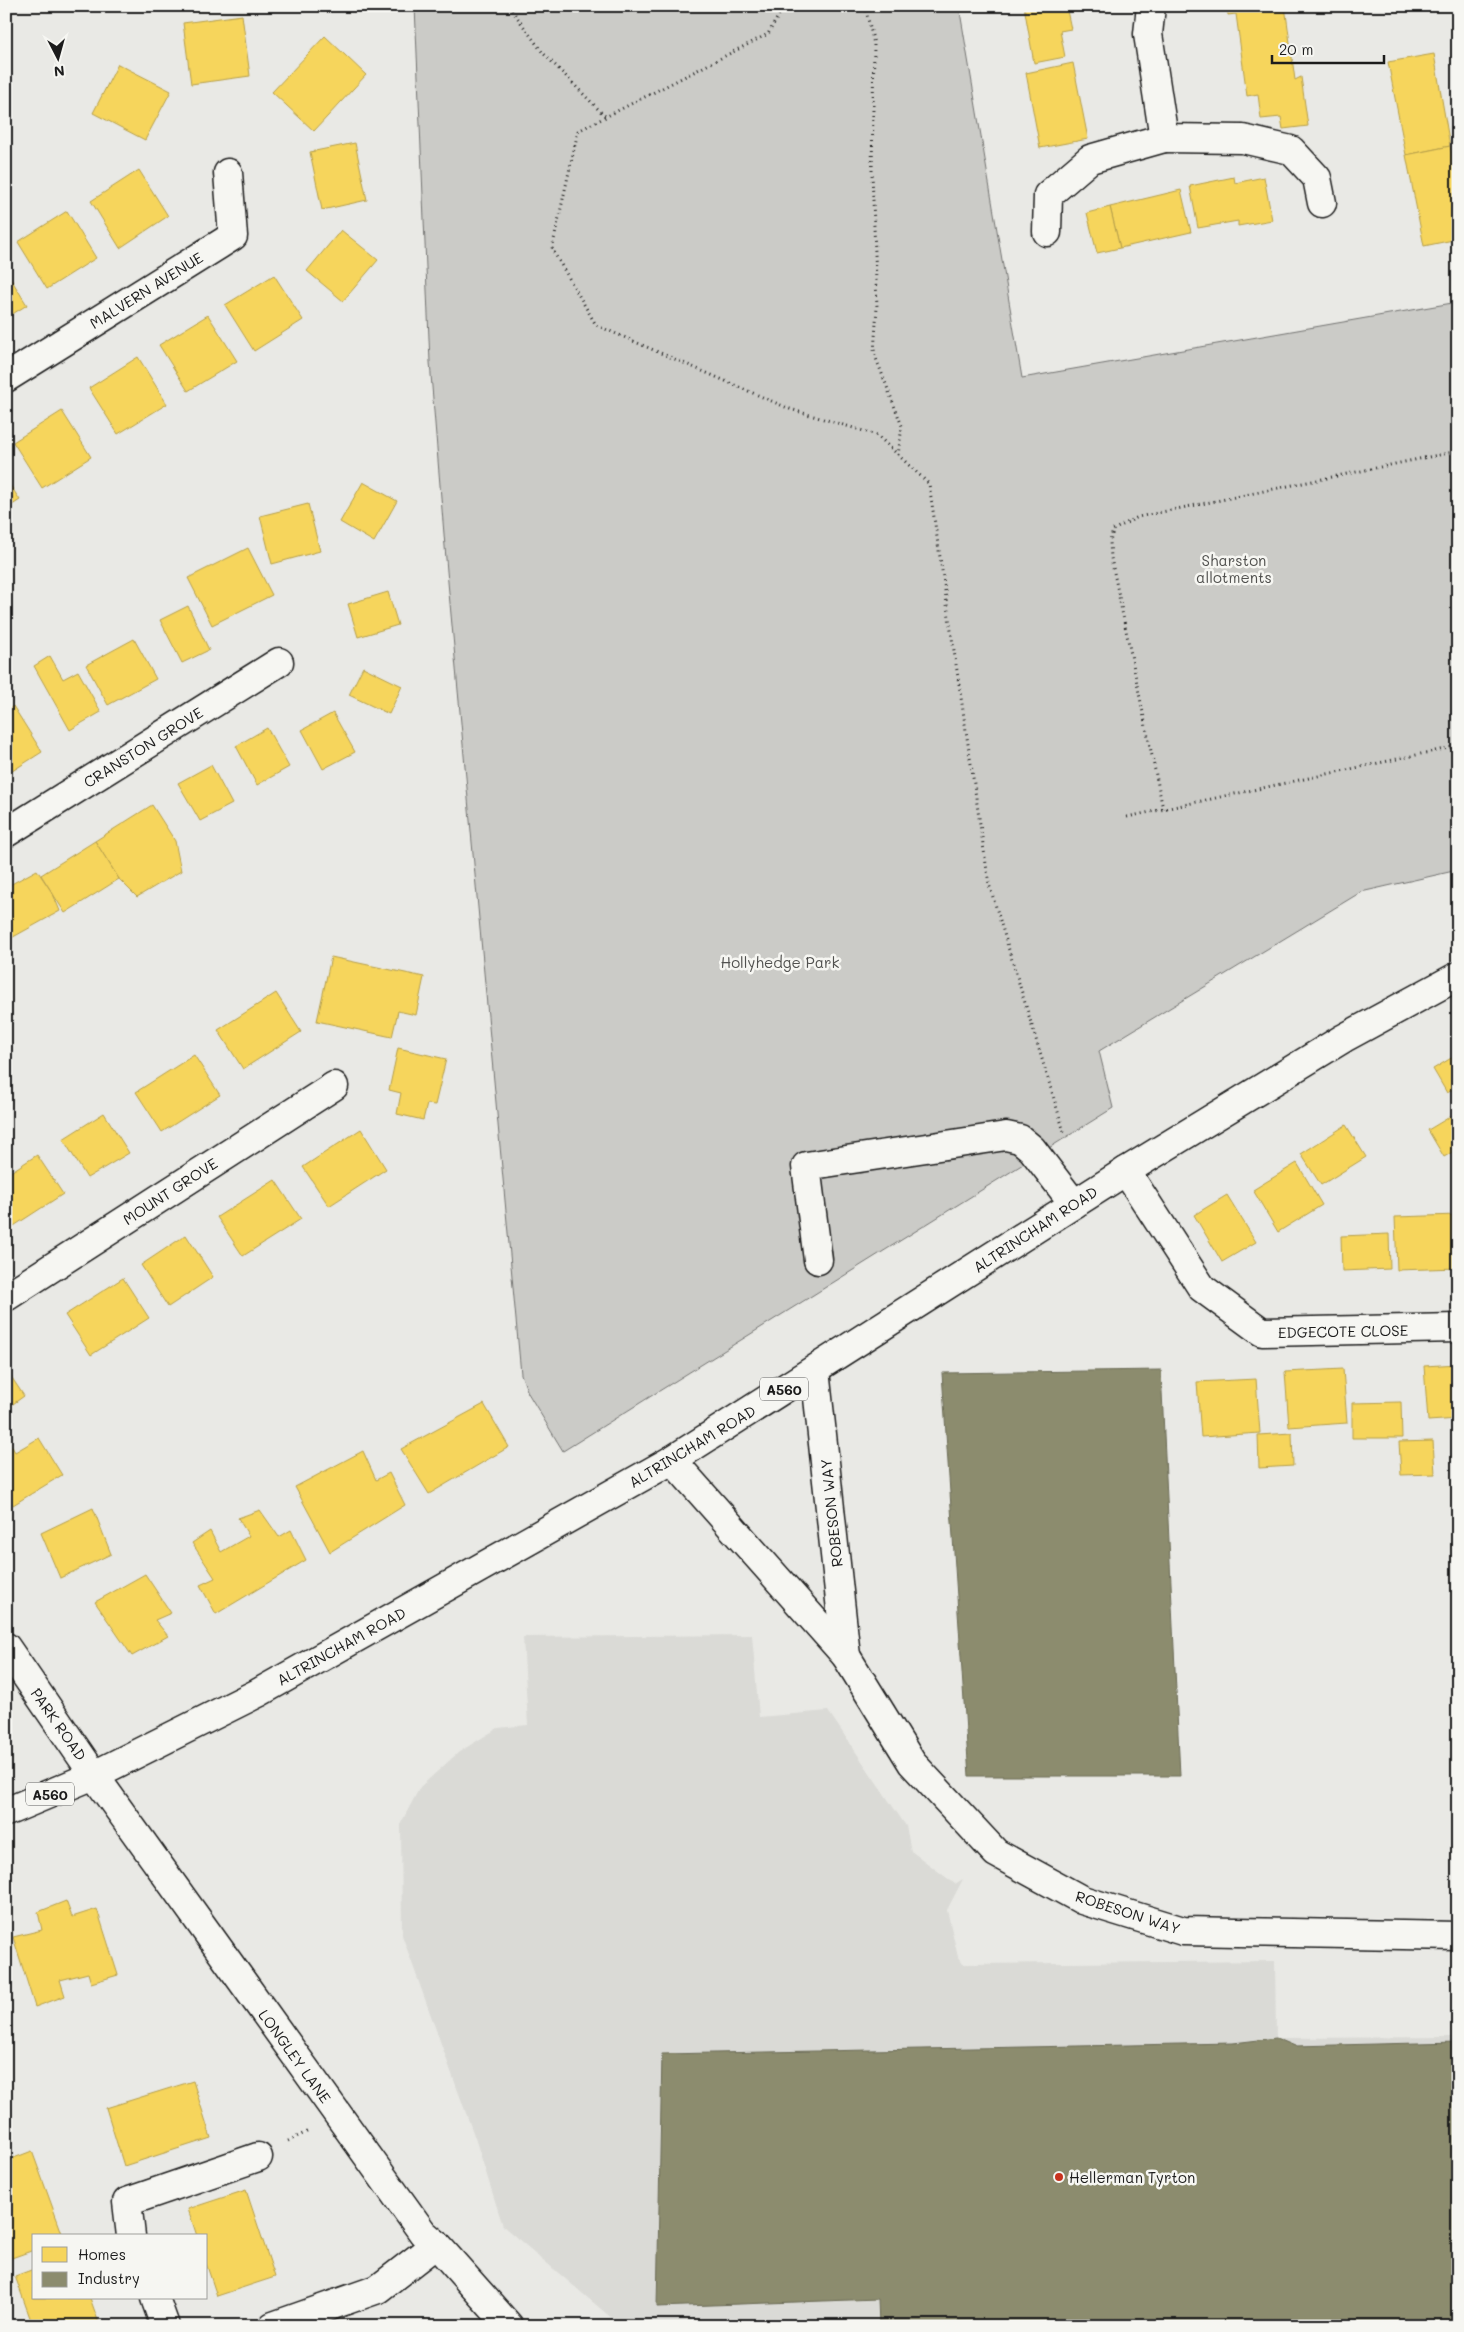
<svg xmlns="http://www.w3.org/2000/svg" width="1464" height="2332" viewBox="0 0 1464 2332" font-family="Mali,sans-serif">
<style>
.built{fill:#dadad6}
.green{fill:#cbcbc7;stroke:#747472}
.homes{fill:#f6d55c;stroke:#b59e49}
.industry{fill:#8c8c6e;stroke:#6a6a55}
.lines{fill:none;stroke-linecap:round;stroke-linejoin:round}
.minor-casing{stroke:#1c1c1c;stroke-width:31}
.major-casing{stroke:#1c1c1c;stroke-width:31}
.path{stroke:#1c1c1c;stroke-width:3;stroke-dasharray:1 4;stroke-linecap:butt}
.minor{stroke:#f6f6f2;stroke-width:28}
.major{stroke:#f6f6f2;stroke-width:28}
.poi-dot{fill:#c8321e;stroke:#f6f6f2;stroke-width:2}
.labels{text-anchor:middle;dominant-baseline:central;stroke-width:5;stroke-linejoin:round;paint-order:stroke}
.shield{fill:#f6f6f2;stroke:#5d5d5c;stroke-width:1}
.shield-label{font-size:14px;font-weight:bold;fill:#1c1c1c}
.street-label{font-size:15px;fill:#1c1c1c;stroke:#f6f6f2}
.park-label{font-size:15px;fill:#51514f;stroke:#f6f6f2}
.poi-label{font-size:15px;fill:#1c1c1c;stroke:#f6f6f2;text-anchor:start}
</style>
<rect width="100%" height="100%" fill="#e9e9e5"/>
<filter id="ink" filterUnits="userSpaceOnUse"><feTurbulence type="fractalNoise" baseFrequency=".02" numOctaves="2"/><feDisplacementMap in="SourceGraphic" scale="10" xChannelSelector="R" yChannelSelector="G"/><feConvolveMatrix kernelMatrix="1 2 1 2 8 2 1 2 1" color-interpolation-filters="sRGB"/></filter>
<g filter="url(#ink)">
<!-- built -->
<polygon class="built" points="752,1635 759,1717 828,1711 906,1826 911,1851 955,1884 963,1879 947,1910 958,1957 963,1964 1275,1961 1276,2038 1458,2037 1458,2326 621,2326 503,2226 476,2141 402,1935 401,1823 420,1787 459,1752 498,1728 528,1725 523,1637"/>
<!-- green -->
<polygon class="green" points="415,6 959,6 1022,378 1458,302 1458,870 1361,892 1099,1051 1113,1108 563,1451 528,1393 521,1374 447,571 430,362"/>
<!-- homes -->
<g class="homes">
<polygon points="1024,6 1066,6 1071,29 1060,31 1065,57 1034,63"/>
<polygon points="1227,6 1285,6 1295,80 1301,77 1308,126 1283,129 1281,117 1261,119 1258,94 1247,96 1236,14 1228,15"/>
<polygon points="242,15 250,76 191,84 183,23"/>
<polygon points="325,36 366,75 314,131 272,92"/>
<polygon points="1434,54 1450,146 1406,155 1388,62"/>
<polygon points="1073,63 1088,139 1040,148 1026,73"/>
<polygon points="118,64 171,91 145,140 93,113"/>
<polygon points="355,143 367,200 322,210 310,152"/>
<polygon points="1450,146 1458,182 1458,239 1424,246 1406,155"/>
<polygon points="139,170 168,216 120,248 91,201"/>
<polygon points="1234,177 1235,183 1264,177 1272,220 1238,226 1238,221 1198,228 1190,186"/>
<polygon points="1181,190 1191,232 1120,248 1110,207"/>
<polygon points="1110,207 1120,248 1097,253 1087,213"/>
<polygon points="67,211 96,258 47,289 18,242"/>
<polygon points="341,230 378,260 343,301 307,271"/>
<polygon points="6,271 27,305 6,318"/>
<polygon points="274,275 303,320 254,351 225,305"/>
<polygon points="208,315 237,361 188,391 159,345"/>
<polygon points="138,357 167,404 118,434 89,388"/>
<polygon points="62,411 91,457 42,488 13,442"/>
<polygon points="6,479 20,500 6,509"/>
<polygon points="363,482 397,501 374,542 340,522"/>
<polygon points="308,504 320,551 272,564 260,516"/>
<polygon points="248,548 272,595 212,625 188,578"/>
<polygon points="388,592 398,625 358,637 348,604"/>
<polygon points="188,606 209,650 182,663 160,620"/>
<polygon points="134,639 156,679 108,705 86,665"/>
<polygon points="50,656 63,679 78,671 101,712 70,730 34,666"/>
<polygon points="363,667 402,686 389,714 349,695"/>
<polygon points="13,706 42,752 6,775 6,711"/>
<polygon points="333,713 355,752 323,769 302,730"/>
<polygon points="267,728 289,767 257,785 236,746"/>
<polygon points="211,765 232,804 200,821 178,783"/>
<polygon points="152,805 175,841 181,871 137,897 119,879 95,841"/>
<polygon points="95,841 119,879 65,913 41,875"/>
<polygon points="37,870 53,894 60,911 6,941 6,887"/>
<polygon points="331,957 424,977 416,1015 398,1011 392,1037 317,1021"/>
<polygon points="276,993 301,1032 243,1069 218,1030"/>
<polygon points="398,1048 446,1059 435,1105 427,1104 423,1120 397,1114 401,1093 389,1090"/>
<polygon points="1458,1054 1458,1087 1447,1093 1433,1069"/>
<polygon points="194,1055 220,1095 162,1132 136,1092"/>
<polygon points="1458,1112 1458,1149 1444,1157 1428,1130"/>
<polygon points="104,1113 129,1153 87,1178 63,1139"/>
<polygon points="1346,1125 1366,1157 1321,1185 1301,1154"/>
<polygon points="361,1129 386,1169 329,1206 303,1167"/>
<polygon points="37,1155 63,1194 6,1231 6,1175"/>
<polygon points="1297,1163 1322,1205 1278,1232 1253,1190"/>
<polygon points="275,1180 301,1219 243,1256 217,1217"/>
<polygon points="1227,1195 1256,1242 1222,1262 1194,1215"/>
<polygon points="1458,1215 1458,1268 1397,1270 1395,1217"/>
<polygon points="1389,1234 1390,1269 1342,1271 1341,1236"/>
<polygon points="186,1235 213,1277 168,1307 141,1265"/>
<polygon points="123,1278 149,1318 91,1355 65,1315"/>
<polygon points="1458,1364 1458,1419 1428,1421 1424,1366"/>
<polygon points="6,1369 24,1396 6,1409"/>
<polygon points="1343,1369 1347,1423 1289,1427 1285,1372"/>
<polygon points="1256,1379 1260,1433 1201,1437 1197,1382"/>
<polygon points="1401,1402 1402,1438 1352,1438 1352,1403"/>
<polygon points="484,1404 509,1447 429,1494 401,1449"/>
<polygon points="1292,1433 1293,1466 1259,1468 1258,1435"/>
<polygon points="7,1438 15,1452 39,1438 62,1475 13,1505 6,1494"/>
<polygon points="1433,1441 1435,1474 1401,1475 1399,1442"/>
<polygon points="363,1451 376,1480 389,1473 405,1505 330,1552 295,1487"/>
<polygon points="93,1508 111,1554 60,1578 41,1533"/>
<polygon points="260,1510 279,1537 291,1530 306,1560 216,1614 200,1585 215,1578 192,1543 210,1531 221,1552 249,1536 238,1518"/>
<polygon points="145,1574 171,1613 155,1620 168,1636 132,1656 95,1602"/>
<polygon points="66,1901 72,1917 97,1909 118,1975 91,1983 88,1973 60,1980 65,1996 35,2007 13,1937 42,1930 38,1912"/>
<polygon points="193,2081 211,2138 124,2166 106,2108"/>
<polygon points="32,2151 63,2236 34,2236 34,2250 6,2260 6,2161"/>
<polygon points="246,2190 275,2277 217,2296 206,2263 206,2236 197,2236 188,2209"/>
<polygon points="34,2269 34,2298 90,2298 100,2326 33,2326 15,2276"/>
</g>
<!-- industry -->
<g class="industry">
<polygon points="1161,1370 1180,1776 969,1776 942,1373"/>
<polygon points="1276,2038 1295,2046 1458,2042 1458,2326 879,2326 878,2299 657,2307 662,2054 1233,2043"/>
</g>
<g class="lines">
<!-- minor casing -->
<g class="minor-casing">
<g id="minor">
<polyline points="1151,6 1148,34 1164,138 1243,139 1291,150 1317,178 1322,203"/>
<polyline points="1047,232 1048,195 1090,159 1164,138"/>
<polyline points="6,378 233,236 228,173"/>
<polyline points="6,833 279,662"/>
<polyline points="1126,1171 1202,1288 1262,1332 1458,1328"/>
<polyline points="818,1260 806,1166 1006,1136 1020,1139 1032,1149 1074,1204"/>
<polyline points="6,1297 334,1086"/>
<polyline points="815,1370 846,1656"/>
<polyline points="672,1460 846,1656 912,1763 996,1853 1082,1900 1183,1931 1458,1936"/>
<polyline points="131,2236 127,2202 258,2157"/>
<polyline points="155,2298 165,2326"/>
<polyline points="273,2326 378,2289 436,2244"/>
</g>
</g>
<!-- major casing -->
<g class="major-casing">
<g id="major">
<polyline points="6,1647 94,1775 423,2233 436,2244 509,2326"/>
<polyline points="6,1812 94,1775 258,1693 672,1460 1126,1171 1344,1038 1458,976"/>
</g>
</g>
<!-- path -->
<g class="path">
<polyline points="509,6 543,53 606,117"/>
<polyline points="784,6 768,34 578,131 552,249 596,325 790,409 877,435 929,484 989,884 1065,1135"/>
<polyline points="865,6 874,44 872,172 877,307 874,353 902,426 898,455"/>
<polyline points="1163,809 1111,558 1110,542 1113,530 1138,517 1458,451"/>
<polyline points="1127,817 1458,746"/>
<polyline points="288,2141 309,2131"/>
</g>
<!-- minor -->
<use href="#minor" class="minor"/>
<!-- major -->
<use href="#major" class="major"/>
</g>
</g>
<!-- markers -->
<circle class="poi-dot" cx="1059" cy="2177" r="5"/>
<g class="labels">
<!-- shield labels -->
<g class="shield">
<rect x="760" y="1377.5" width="48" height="23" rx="4"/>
<rect x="26" y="1782.5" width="48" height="23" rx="4"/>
</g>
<g class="shield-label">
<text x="784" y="1389">A560</text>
<text x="50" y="1794">A560</text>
</g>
<!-- street labels -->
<g class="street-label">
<text transform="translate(146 290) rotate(-32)">MALVERN AVENUE</text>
<text transform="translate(143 747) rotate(-32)">CRANSTON GROVE</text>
<text transform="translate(170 1191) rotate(-33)">MOUNT GROVE</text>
<text transform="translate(1035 1229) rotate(-33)">ALTRINCHAM ROAD</text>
<text transform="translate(1343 1331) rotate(-1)">EDGECOTE CLOSE</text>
<text transform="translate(692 1446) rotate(-31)">ALTRINCHAM ROAD</text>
<text transform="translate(831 1513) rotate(-96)">ROBESON WAY</text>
<text transform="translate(341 1646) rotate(-29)">ALTRINCHAM ROAD</text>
<text transform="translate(59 1724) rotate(55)">PARK ROAD</text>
<text transform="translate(1128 1912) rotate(18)">ROBESON WAY</text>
<text transform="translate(295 2056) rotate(54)">LONGLEY LANE</text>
</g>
<!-- park labels -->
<g class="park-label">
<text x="1234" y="560">Sharston<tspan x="1234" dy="17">allotments</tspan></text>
<text x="780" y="962">Hollyhedge Park</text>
</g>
<!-- poi labels -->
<g class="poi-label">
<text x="1069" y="2177">Hellerman Tyrton</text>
</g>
</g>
<!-- margin -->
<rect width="1464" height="2332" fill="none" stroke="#f6f6f2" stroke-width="25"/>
<rect x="12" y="12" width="1439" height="2307" fill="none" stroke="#1c1c1c" stroke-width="2" filter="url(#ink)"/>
<!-- legend -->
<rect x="32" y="2234" width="175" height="65" fill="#f6f6f2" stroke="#9f9f9c"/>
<rect x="42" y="2247" width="25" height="15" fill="#f6d55c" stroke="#9f9f9c"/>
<text x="78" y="2260" font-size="15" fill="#1c1c1c">Homes</text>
<rect x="42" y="2272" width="25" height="15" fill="#8c8c6e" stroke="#9f9f9c"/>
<text x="78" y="2284" font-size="15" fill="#1c1c1c">Industry</text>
<!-- north arrow -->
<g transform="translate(58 58) rotate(174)" stroke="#f6f6f2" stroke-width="4" paint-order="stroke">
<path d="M0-4L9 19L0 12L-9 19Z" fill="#1c1c1c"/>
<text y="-8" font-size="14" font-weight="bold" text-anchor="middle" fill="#1c1c1c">N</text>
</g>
<!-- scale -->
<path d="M1272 55v8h112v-8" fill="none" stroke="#1c1c1c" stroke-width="2.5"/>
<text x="1279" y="55" font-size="15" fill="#1c1c1c" stroke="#f6f6f2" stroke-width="4" paint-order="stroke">20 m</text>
</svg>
